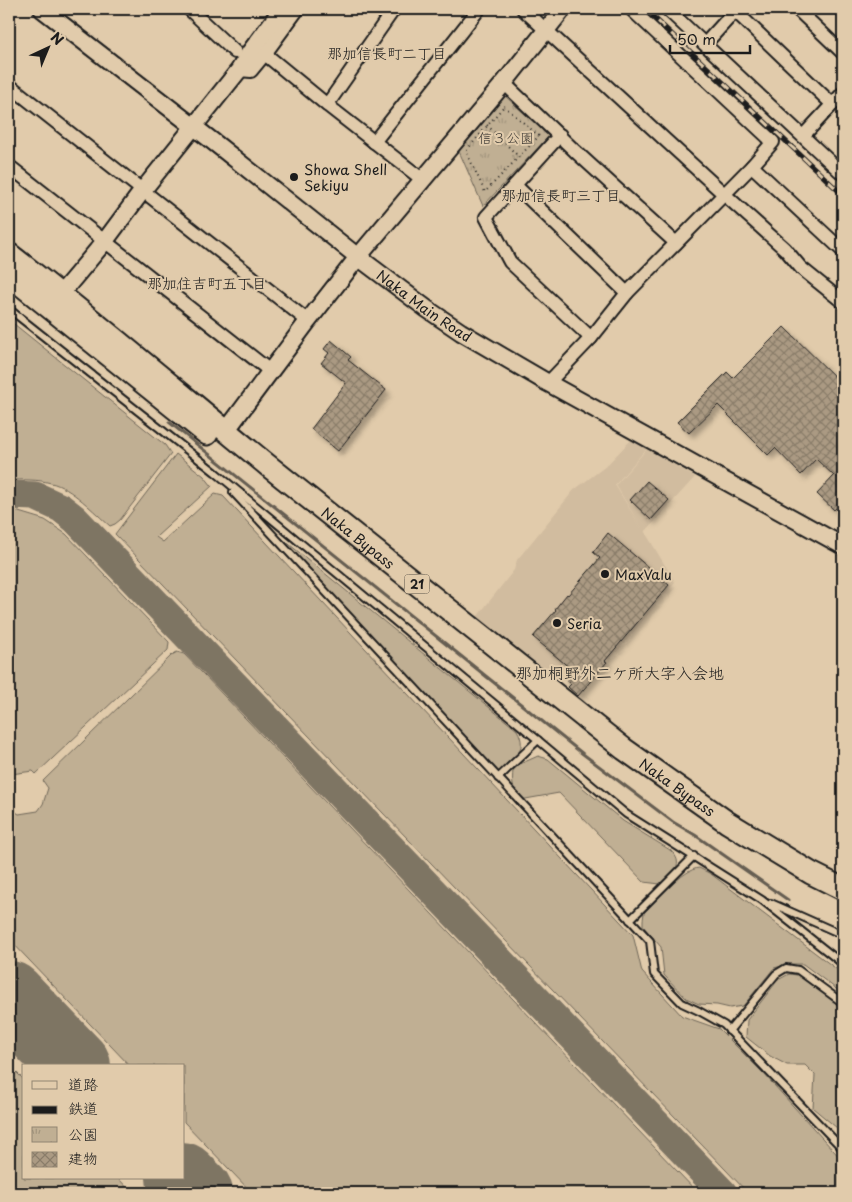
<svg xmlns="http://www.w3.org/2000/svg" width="852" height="1202" viewBox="0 0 852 1202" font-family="'Playpen Sans','Klee One',sans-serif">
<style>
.built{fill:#d1bc9f}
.grass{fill:#c0af93;stroke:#6e6658}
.park{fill:url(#park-tufts);stroke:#6e6658}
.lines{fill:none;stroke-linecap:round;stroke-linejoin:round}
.stream{stroke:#655d51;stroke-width:3}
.taxiway{stroke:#7e7464;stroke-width:29}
.runway{stroke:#7e7464;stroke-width:72}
.building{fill:url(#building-cross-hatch);stroke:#1c1c1c;filter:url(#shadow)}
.service-casing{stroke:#1c1c1c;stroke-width:10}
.minor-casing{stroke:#1c1c1c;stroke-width:16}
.tertiary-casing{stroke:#1c1c1c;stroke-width:20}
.trunk-casing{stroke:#1c1c1c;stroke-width:25}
.path{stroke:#1c1c1c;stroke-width:2;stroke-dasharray:1 4;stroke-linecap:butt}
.service{stroke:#e1cbab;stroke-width:6}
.minor{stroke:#e1cbab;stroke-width:12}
.tertiary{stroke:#e1cbab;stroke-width:16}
.trunk{stroke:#e1cbab;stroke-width:21}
.rail-casing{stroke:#1c1c1c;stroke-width:5}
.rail{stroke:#e1cbab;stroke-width:3;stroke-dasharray:9;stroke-linecap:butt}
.poi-dot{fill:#1c1c1c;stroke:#e1cbab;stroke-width:2}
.labels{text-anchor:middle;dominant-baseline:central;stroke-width:4;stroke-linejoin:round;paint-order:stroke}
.shield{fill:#e1cbab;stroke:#575047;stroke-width:1}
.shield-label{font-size:12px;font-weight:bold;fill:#1c1c1c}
.park-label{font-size:14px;fill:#3d3934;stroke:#e1cbab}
.poi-label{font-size:14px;fill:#1c1c1c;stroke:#e1cbab;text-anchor:start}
.street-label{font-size:14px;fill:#1c1c1c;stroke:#e1cbab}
.neighbourhood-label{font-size:15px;fill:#1c1c1c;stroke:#e1cbab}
.quarter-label{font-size:16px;fill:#1c1c1c;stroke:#e1cbab}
</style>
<defs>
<pattern id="park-tufts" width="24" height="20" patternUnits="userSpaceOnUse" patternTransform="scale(1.25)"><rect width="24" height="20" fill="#c0af93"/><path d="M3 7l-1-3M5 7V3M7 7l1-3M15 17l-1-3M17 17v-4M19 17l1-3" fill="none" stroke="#a4967e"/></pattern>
<pattern id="building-cross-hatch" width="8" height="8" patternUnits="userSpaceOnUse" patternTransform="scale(1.25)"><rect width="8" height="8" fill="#ab9a83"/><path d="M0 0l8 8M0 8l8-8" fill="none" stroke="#8a7d6a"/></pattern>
<filter id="shadow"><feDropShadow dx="4.5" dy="4.5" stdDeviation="2.5" flood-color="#0004"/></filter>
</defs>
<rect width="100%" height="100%" fill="#e1cbab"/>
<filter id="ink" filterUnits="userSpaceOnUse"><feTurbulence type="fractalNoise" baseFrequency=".02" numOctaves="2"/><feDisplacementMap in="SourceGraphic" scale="10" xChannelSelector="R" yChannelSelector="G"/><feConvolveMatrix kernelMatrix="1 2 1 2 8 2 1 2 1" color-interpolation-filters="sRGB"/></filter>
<g filter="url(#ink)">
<!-- built -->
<polygon class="built" points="631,440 647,448 615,485 642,529 616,485 647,449 695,477 645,532 675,582 610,660 590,643 557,682 477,617 514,570 517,560 574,490 606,466"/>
<!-- grass -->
<g class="grass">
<path d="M9,320L165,445L171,454L120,520L115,524L110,526C95,513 71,487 51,483C37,479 23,480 9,480Z"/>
<polygon points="176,454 204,476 212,486 156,537 163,542 215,494 223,496 633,935 642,972 682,1016 719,1029 764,1074 843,1161 843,1193 748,1193 115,534"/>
<polygon points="12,510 45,520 66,534 169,642 168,650 36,774 33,771 11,774 9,776 9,511"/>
<path d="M268,527L517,730C529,750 513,761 499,773L267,529Z"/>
<polygon points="177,652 184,654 698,1193 252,1193 184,1122 184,1066 130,1066 9,939 9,808 19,814 38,811 43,804 48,788 43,781 172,655"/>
<path d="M538,756L548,759L623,821L670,850C686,864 673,874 660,884L644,882L559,793L520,800C512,790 512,783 513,770L520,764Z"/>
<path d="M699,868L711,874L843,974V994L803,964H790L774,968L743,1006L730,1008L717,1005L699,1004L686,998L664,975L661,947L643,926V920L644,913C656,901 683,869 699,868Z"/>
<polygon points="789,974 797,975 809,982 843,1008 843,1133 813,1108 815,1075 805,1065 787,1065 770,1056 746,1037 747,1020 778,980"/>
<polygon points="9,1065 24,1080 24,1178 118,1178 132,1193 9,1193"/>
</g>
<!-- park -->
<polygon class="park" points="504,95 549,136 483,206 458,149"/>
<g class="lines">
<!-- stream -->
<polyline class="stream" points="169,422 583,754 673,822 695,835 788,900"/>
<!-- taxiway -->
<polyline class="taxiway" points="9,495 35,496 61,508 75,519 723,1193"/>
<!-- runway -->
<g class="runway">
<polyline points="9,997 75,1066"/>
<polyline points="182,1178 197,1193"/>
</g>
</g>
<!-- building -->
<g class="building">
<polygon points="784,327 843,385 843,501 834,510 817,494 834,476 816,459 801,475 775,448 768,455 718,405 689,433 677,422 727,372 733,378"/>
<polygon points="331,340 351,357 348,360 386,390 338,451 311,429 346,383 321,363 329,353 324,349"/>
<polygon points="647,481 669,500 651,520 630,500"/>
<polygon points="608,533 669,585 605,661 607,662 578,696 568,687 571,684 563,677 571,669 533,637 556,610 555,609 567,594 568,595 600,558 593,552"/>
</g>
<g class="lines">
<!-- service casing -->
<g class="service-casing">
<g id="service">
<polyline points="9,309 215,472 538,740 626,814 762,900 843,964"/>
<polyline points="233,492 650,941 654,974 682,1003 699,1011 724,1025 843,1149"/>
<polyline points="498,778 538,740"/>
<polyline points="771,903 843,935"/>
<polyline points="630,920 694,856"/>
<polyline points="729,1031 776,974 786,968 798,970 843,1003"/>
</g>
</g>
<!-- minor casing -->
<g class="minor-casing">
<g id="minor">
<polyline points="189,9 235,52"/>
<polyline points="523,9 724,194 785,249 801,268 843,302"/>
<polyline points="667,9 843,174"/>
<polyline points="733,9 832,104"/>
<polyline points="797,9 843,53"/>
<polyline points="705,44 735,11"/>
<polyline points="265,54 298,9"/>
<polyline points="239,70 251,71 265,54 327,105 423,180"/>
<polyline points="504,83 575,151 676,243"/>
<polyline points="9,85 308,321"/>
<polyline points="327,105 394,9"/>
<polyline points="560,135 486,217 510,262 591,338"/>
<polyline points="803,136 843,93"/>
<polyline points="374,142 479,9"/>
<polyline points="9,166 270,371"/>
<polyline points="752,166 843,251"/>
<polyline points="515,185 627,293"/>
<polyline points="548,383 591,338 627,293 752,166 773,142 631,9"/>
</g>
</g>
<!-- tertiary casing -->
<g class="tertiary-casing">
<g id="tertiary">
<path id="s1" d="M42,9L220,147L358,257L427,309L461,332L548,383L754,497L843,546"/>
<polyline points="53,303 105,241 143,190 239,70 250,52 282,9"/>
<polyline points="226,431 308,321 358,257 504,83 563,9"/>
</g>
</g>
<!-- trunk casing -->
<g class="trunk-casing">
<g id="trunk">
<path id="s2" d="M9,254C98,323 184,397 271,468L624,749L727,822L811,873L843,889"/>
<polyline points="9,275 207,434"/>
</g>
</g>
<!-- path -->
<g class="path">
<polygon points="504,106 539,136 485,192 466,151"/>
<polyline points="487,125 519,157"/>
</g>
<!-- service -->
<use href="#service" class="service"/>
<!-- minor -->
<use href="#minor" class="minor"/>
<!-- tertiary -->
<use href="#tertiary" class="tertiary"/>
<!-- trunk -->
<use href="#trunk" class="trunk"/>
<!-- rail casing -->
<g class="rail-casing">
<polyline id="rail" points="645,9 843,195"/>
</g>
<!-- rail -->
<use href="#rail" class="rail"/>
</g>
</g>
<!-- markers -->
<g class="poi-dot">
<circle cx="294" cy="177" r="5"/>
<circle cx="605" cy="574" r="5"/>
<circle cx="557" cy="623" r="5"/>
</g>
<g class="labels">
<!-- shield labels -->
<rect class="shield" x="404.5" y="574.5" width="25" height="19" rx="4"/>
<g class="shield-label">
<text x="417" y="584">21</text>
</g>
<!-- park labels -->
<g class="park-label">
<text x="506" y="137">信３公園</text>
</g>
<!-- poi labels -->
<g class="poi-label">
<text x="304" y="169">Showa Shell<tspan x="304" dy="16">Sekiyu</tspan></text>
<text x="615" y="574">MaxValu</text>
<text x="567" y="623">Seria</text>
</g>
<!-- street labels -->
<g class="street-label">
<text stroke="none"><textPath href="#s1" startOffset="484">Naka Main Road</textPath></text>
<text stroke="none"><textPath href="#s2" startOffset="450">Naka Bypass</textPath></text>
<text stroke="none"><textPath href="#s2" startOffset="855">Naka Bypass</textPath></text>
</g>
<!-- neighbourhood labels -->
<g class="neighbourhood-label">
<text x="387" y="52">那加信長町二丁目</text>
<text x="561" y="194">那加信長町三丁目</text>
<text x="207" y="282">那加住吉町五丁目</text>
</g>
<!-- quarter labels -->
<g class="quarter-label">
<text x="620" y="672">那加桐野外二ケ所大字入会地</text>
</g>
</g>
<!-- margin -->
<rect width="852" height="1202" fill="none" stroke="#e1cbab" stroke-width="30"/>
<rect x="15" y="15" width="822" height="1172" fill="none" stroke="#1c1c1c" stroke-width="2" filter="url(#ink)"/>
<!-- legend -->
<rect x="22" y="1064" width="162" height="115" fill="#e1cbab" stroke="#928572"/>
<rect x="32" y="1081" width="25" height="8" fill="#e1cbab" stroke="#928572"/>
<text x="68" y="1090" font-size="15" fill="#1c1c1c">道路</text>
<rect x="32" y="1106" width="25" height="8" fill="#1c1c1c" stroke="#928572"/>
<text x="68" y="1114" font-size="15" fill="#1c1c1c">鉄道</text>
<rect x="32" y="1127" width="25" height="15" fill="url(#park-tufts)" stroke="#928572"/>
<text x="68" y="1140" font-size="15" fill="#1c1c1c">公園</text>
<rect x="32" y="1152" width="25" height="15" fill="url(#building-cross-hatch)" stroke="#928572"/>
<text x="68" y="1164" font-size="15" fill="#1c1c1c">建物</text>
<!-- north arrow -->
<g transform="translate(48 48) rotate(44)" stroke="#e1cbab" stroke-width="4" paint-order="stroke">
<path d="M0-4L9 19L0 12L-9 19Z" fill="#1c1c1c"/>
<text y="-8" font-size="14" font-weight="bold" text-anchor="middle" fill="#1c1c1c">N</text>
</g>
<!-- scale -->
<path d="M670 45v8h80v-8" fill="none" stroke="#1c1c1c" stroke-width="2.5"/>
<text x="677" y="45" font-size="15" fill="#1c1c1c" stroke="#e1cbab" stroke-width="4" paint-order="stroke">50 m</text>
</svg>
